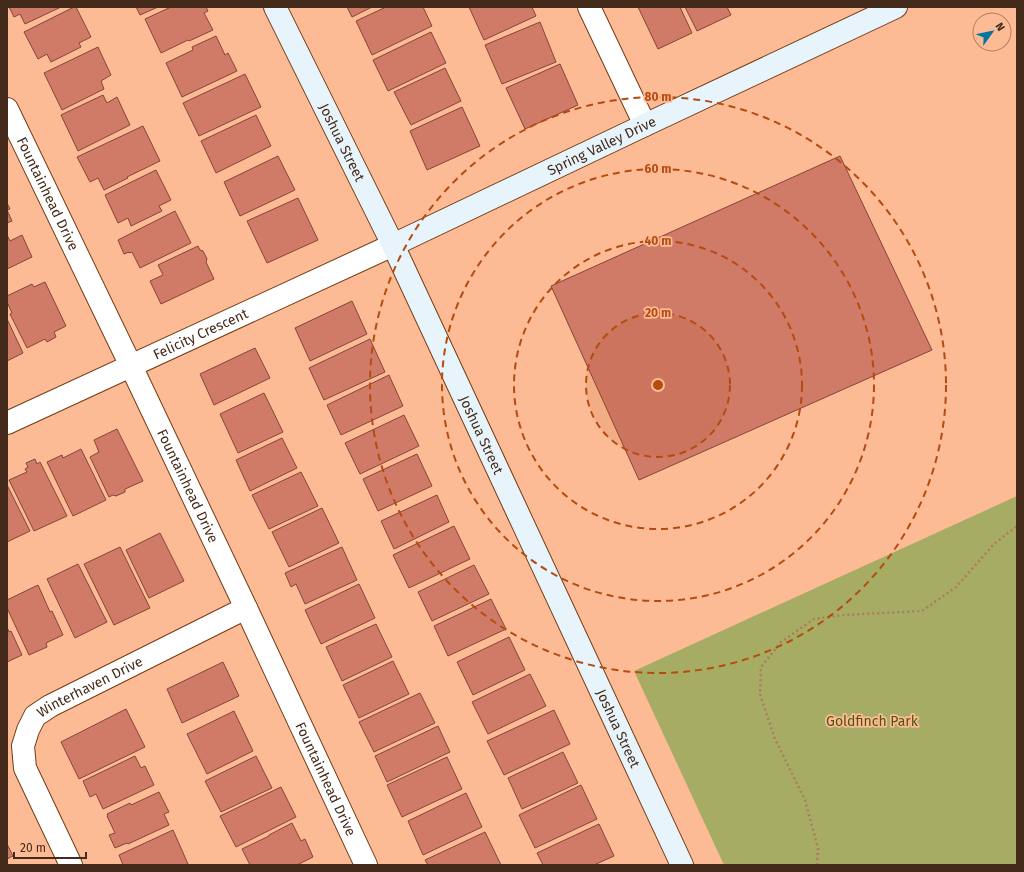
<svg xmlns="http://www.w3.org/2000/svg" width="1024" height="872" viewBox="0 0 1024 872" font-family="'Fira Sans',sans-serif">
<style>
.green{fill:#a7ac65}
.building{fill:#d07a68;stroke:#864538}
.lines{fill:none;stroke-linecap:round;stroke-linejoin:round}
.street-casing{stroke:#733c15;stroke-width:24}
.secondary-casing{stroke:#733c15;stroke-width:24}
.path{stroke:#ac7c5f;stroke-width:2.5;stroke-dasharray:2 3;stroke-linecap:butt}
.street{stroke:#fff;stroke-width:22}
.secondary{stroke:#e7f4fc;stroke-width:22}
.ring{fill:none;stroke:#b64b10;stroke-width:2;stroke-dasharray:7 5}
.labels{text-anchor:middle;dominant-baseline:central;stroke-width:3.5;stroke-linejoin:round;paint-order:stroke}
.street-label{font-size:14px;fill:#432a1a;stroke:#fcbb94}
.park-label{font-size:14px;fill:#505311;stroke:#fcbb94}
.centre{fill:#b64b10;stroke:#fcbb94;stroke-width:2}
.ring-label{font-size:12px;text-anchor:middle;font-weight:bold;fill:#b64b10;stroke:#fcbb94;stroke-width:3.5;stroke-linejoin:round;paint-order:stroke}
</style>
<rect width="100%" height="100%" fill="#fcbb94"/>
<!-- green -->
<polygon class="green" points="1017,496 1017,865 724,865 634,671"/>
<!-- building -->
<g class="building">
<polygon points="9,7 61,7 25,24 20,14 14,17"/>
<polygon points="74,7 76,7 91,37 79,43 81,47 51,62 47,54 38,59 24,32"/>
<polygon points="136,7 158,7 140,15"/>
<polygon points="171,7 206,7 208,11 204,13 213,30 189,41 188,40 161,53 145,19"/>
<polygon points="347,7 372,7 352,17"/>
<polygon points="386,7 423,7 432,26 372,55 356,21"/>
<polygon points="469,7 532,7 536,16 484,40"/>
<polygon points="638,7 680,7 692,33 658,49"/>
<polygon points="685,7 727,7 731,15 697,31"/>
<polygon points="540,22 556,62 502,84 485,45"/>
<polygon points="431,32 446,63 388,91 373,60"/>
<polygon points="216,36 225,55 228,53 237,71 182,97 166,63 193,50 192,47"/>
<polygon points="98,47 111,75 101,81 104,89 62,110 44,73"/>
<polygon points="560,64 578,105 525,129 506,88"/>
<polygon points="445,68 461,101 411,125 394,92"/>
<polygon points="245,74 261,107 199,136 183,103"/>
<polygon points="103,95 107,103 117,97 130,125 78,151 61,115"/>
<polygon points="462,107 480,146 427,170 410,131"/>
<polygon points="256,115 271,146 216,173 201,141"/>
<polygon points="143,126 160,161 127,177 128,178 104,190 98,178 90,182 77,157"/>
<polygon points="278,156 295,190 240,216 224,182"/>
<polygon points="840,156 932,350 639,480 551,286"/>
<polygon points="156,170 171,200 159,206 162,211 131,226 128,218 118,223 105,195"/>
<polygon points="298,198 318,240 267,263 247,221"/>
<polygon points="7,203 10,209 7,210 12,221 7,223"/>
<polygon points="175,211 191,243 140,268 132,252 129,253 129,252 124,254 118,240"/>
<polygon points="7,235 10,241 22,235 32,257 7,269"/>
<polygon points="198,246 200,250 203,251 207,259 206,262 214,279 161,304 150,281 163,275 158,265"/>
<polygon points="45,282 66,326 54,332 56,337 47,342 45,339 27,348 10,314 12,313 7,302 7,296 32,284 34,287"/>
<polygon points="352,301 367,334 310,361 295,328"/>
<polygon points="7,319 23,353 7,361"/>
<polygon points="370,339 385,372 324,400 309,368"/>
<polygon points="255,348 270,378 214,405 200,374"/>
<polygon points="389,375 403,406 341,435 327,405"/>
<polygon points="264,393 283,432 238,453 220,414"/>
<polygon points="404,415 419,446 360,474 345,443"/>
<polygon points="117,429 143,481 125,489 125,492 116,496 113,495 109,497 90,457 99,452 94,440"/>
<polygon points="282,438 297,468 250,491 236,460"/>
<polygon points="81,449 106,500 73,516 47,462 62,455 63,458"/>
<polygon points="417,454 432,486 378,511 363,479"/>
<polygon points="35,459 37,464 40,462 67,516 34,531 9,480 27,472 25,469 28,467 26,463"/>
<polygon points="301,472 318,506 269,529 252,495"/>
<polygon points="7,485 30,531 7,542"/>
<polygon points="437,495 449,522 394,549 381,521"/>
<polygon points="322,508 339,543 289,567 272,532"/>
<polygon points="454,526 470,559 409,588 393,555"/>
<polygon points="160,533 184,581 149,598 126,550"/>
<polygon points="120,547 150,608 114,625 84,564"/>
<polygon points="342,547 357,580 305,604 296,584 291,587 285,573"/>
<polygon points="78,564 107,622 75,638 47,579"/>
<polygon points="474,565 489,594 432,621 418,592"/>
<polygon points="359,584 375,618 321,644 305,610"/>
<polygon points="38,585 50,612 52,611 63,635 46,643 47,647 29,655 7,608 7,600"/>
<polygon points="491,599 506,629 448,656 434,626"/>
<polygon points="376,624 392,657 342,681 326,647"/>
<polygon points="7,627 9,632 11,631 22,655 7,662"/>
<polygon points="509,637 525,670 473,695 457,662"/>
<polygon points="393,661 409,694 359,718 343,685"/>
<polygon points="223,662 239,696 182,723 167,689"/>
<polygon points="530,674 546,706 488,734 472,702"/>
<polygon points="420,693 435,723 374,752 359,722"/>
<polygon points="126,709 145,747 79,779 61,742"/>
<polygon points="554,710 570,744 504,775 487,741"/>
<polygon points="234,711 253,751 207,774 187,734"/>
<polygon points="438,726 450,752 387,782 375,756"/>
<polygon points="563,752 578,783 522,809 508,778"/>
<polygon points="135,756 141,768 145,766 154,785 103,809 96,794 90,797 83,781"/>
<polygon points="256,756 272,788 221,812 205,781"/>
<polygon points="447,757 462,789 402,817 387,785"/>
<polygon points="581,785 597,819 535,848 519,815"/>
<polygon points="281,787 296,817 236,847 220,816"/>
<polygon points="159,792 169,812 164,814 169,825 128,844 127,843 115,848 109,835 115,833 107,816 108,816 107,814 130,803 131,805"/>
<polygon points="466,793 482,827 423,855 408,821"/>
<polygon points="292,823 301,841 305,839 313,857 297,865 250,865 242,849 269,836 269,835"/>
<polygon points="599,824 614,856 594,865 543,865 537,853"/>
<polygon points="173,830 188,864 185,865 123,865 119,855"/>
<polygon points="485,832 501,865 428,865 425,860"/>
<polygon points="7,844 13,856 7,859"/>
</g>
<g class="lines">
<!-- street casing -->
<g class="street-casing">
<g id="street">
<polyline points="589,7 645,125"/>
<path id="s1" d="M7,109L131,366L246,608L366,865"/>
<path id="s2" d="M7,423L393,245"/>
<path id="s3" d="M71,865L25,768L23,746L28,730L35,716L50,706L246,608"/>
</g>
</g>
<!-- secondary casing -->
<g class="secondary-casing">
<g id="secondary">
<path id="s4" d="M275,7L393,245L682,865"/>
<path id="s5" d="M393,245L645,125L896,7"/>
</g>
</g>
<!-- path -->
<polyline class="path" points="817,865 818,848 805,800 775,739 760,694 761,667 781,642 814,619 844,615 922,611 956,587 994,544 1017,526"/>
<!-- street -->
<use href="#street" class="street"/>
<!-- secondary -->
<use href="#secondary" class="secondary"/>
</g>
<!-- distance rings -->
<circle cx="658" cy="385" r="72" fill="#b64b10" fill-opacity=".12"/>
<g class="ring">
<circle cx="658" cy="385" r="72"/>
<circle cx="658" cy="385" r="144"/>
<circle cx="658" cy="385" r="216"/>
<circle cx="658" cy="385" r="288"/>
</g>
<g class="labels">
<!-- street labels -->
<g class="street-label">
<text stroke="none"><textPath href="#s4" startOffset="151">Joshua Street</textPath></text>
<text stroke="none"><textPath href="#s5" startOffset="231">Spring Valley Drive</textPath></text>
<text stroke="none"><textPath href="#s1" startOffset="94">Fountainhead Drive</textPath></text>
<text stroke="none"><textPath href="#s2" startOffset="213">Felicity Crescent</textPath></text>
<text stroke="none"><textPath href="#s4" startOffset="475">Joshua Street</textPath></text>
<text stroke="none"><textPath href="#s1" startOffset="418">Fountainhead Drive</textPath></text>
<text stroke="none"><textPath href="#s3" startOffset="224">Winterhaven Drive</textPath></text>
<text stroke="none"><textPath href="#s4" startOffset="799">Joshua Street</textPath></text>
<text stroke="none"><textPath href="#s1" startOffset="742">Fountainhead Drive</textPath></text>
</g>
<!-- park labels -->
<g class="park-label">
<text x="872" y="721">Goldfinch Park</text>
</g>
</g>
<circle cx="658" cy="385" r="6" class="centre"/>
<g class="ring-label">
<text x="658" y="101">80 m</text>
<text x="658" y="173">60 m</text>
<text x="658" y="245">40 m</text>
<text x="658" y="317">20 m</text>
</g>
<!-- border -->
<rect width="1024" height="872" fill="none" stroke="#432a1a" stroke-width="16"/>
<!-- north arrow -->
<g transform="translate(992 32) rotate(57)"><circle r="19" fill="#fcbb94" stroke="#b28163"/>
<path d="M0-3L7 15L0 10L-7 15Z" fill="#01769f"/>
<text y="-6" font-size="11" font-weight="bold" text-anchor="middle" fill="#432a1a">N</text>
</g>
<!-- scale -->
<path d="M14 852v6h72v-6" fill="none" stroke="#432a1a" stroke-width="2"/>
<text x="20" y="852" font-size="12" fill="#432a1a" stroke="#fcbb94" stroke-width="3" paint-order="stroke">20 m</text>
</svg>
